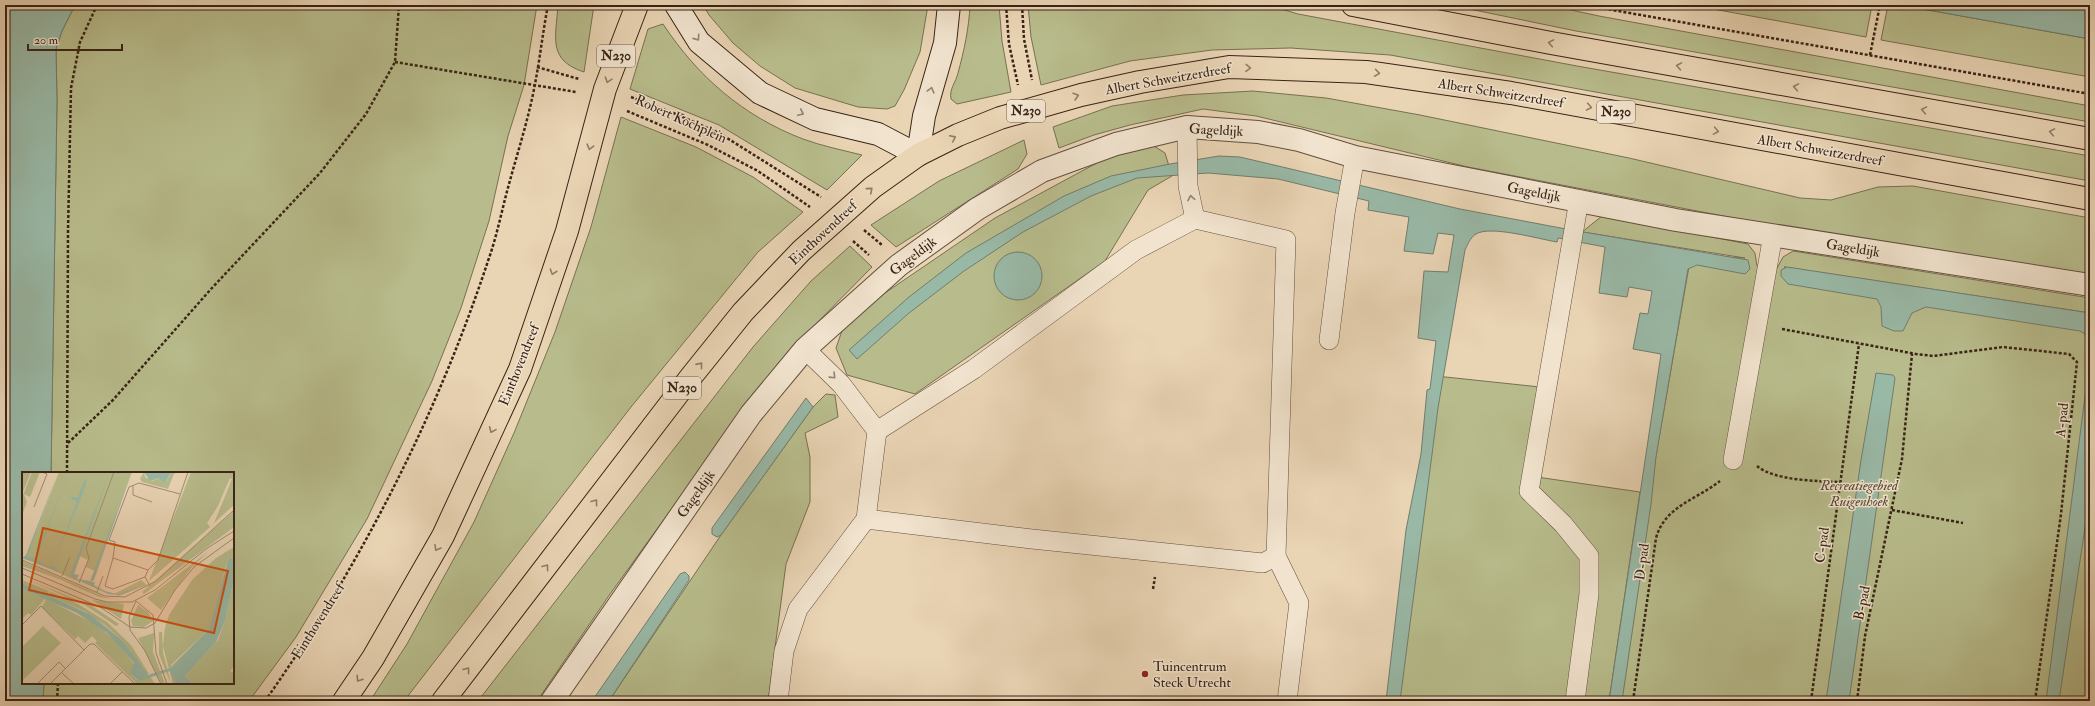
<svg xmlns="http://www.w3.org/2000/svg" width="2095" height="706" viewBox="0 0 2095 706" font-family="'IM FELL Double Pica',serif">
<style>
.green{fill:#b8bc8c;stroke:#787051}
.water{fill:#99b9a7;stroke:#727d6d}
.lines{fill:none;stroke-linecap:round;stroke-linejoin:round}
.lane-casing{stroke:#644f3e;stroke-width:20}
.street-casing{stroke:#644f3e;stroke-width:24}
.secondary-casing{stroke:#382316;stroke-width:24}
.highway-casing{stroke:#382316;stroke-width:24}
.path{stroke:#382316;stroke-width:2.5;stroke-dasharray:3 2;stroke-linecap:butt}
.lane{stroke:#f1e3ce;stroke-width:19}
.street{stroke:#f1e3ce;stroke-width:22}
.secondary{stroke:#f1e3ce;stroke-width:22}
.highway{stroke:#e9d4b4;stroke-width:22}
.oneway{stroke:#948372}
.oneway2{stroke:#907c65}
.poi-dot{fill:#8f2418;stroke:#f1e3ce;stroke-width:1.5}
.labels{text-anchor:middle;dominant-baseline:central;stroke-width:3;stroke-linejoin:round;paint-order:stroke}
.shield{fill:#f1e3ce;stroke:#705d4d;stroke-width:1}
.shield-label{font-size:13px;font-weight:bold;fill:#382316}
.street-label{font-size:14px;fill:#382316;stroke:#f1e3ce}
.park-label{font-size:14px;font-style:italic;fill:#584934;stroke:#f1e3ce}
.poi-label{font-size:14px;fill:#382316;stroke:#f1e3ce;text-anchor:start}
.inset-road{fill:none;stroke:#a28d75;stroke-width:1}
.view{fill:#ce510e;fill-opacity:0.15;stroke:#ce510e;stroke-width:2}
.inset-edge{fill:none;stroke:#382316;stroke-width:2}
</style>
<rect width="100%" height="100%" fill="#e9d4b4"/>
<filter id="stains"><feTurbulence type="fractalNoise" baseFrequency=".005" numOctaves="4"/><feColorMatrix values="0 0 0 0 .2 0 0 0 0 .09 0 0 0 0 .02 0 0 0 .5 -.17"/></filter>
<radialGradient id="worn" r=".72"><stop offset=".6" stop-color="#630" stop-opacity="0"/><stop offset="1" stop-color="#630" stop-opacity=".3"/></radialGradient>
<!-- green -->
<g class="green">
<polygon points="75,5 537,5 524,85 508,136 489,221 461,308 432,381 367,519 296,637 249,701 43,701 44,683 233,683 233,473 51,473 57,101 56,49 62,31"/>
<path d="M558,5H594L584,72C547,60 556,37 558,5Z"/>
<polygon points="703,5 928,5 920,52 904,90 895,106 887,109 858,107 795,88 760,66 733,43 709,15"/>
<path d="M970,5H999L1002,41L1011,92L957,104L951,99C949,89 956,82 958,73C964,51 969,28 970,5Z"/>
<polygon points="1028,5 1268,5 1298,14 1577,66 2090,156 2090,181 1390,55 1291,48 1212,50 1130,61 1041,85 1031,37"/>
<polygon points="1450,5 1548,5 1599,16 2090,106 2090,122 1576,31"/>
<polygon points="1691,5 1872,5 1866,37"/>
<polygon points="1888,5 1900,5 2090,39 2090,77 1881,40"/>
<path d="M663,24C698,77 743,116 803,139C822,146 842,150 862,155L827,190L719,125L630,89L648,29Z"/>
<polygon points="1253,91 1326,98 1420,115 1629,158 1800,198 1831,200 1878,187 1913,186 2090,218 2090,274 1744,220 1468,167 1256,116 1203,109 1130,125 1094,135 1059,148 1053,127 1112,106 1183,95"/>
<polygon points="621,117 696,147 753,177 803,212 758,252 631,407 404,701 370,701 407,644 474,522 514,433 555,332 591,227"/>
<polygon points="1024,140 1027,154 1018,169 896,247 871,225 939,181"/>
<polygon points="1154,146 1165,153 1172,176 1148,190 1105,261 915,394 847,375 836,348 844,325 885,293 995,218 1106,158"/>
<polygon points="1602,216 1748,244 1755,253 1757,266 1776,270 1783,257 1793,251 2090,298 2090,313 1784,267 2090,322 2090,701 1613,701 1691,255 1745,258 1582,232"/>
<polygon points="850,246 872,267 805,335 754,395 610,594 537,701 478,701 753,347 811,281"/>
<polygon points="1436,376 1540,387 1530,476 1640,492 1609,701 1392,701"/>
<polygon points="826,394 835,395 838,417 805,433 810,457 810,502 786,564 768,701 609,701 721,535 813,407"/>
</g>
<!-- water -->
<g class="water">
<polygon points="5,5 75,5 62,31 56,49 57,101 51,473 23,473 23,683 44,683 43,701 5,701"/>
<polygon points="1900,5 2090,5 2090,39"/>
<path d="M1219,156L1240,157L1460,209L1566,229L1748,260L1750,269L1745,274L1697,265L1688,269L1656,457L1651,504L1622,701H1609L1661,354L1633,349L1640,313L1648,314L1652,291L1629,287L1627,297L1599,293L1605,247L1558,238L1557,242C1539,239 1490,225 1476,234C1470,238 1468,244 1465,250L1438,408L1400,701H1386L1406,530L1421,454L1427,390L1430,389L1436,341L1418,338L1424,271L1448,272L1454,235L1438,233L1433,254L1404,251L1409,217L1368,210L1369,201L1278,179L1208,173L1137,178L1091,196L1023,232L964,271L909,313L857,359L849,350L909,297L966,253L1064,196L1111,176L1170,164Z"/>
<circle cx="1018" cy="276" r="24"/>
<polygon points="1787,267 2090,313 2090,337 2080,331 1926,307 1912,313 1903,331 1894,331 1882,326 1881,307 1877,299 1788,284 1781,276 1781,270"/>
<polygon points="2090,357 2090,494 2059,701 2046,701"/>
<polygon points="1876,373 1893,375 1895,378 1849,701 1826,701 1861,460"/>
<polygon points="806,398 813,407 721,535 717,537 712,534 712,528"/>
<polygon points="685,572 689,576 689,580 609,701 592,701 680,574"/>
</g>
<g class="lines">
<!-- lane casing -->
<g class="lane-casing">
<g id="lane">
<polyline points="1187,127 1188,186 1195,219"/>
<polyline points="1329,340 1345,213 1355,157"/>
<polyline points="1733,460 1773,235"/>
<polyline points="866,519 1032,539 1263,563 1276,556 1286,240 1195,219 1136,250 974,369 877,431"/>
<polyline points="1276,556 1299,603 1287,701"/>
<polyline points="778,701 784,651 798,609 866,519 877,431 841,384 805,349"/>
<polyline points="1575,701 1589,594 1589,556 1563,524 1529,491 1579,200"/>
</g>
</g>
<!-- street casing -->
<g class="street-casing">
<polyline id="street" points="552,701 751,414 805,349 899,265 977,209 1042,171 1116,144 1187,127 1258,132 1299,140 1355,157 1676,220 2090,285"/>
</g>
<!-- secondary casing -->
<g class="secondary-casing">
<polyline id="secondary" points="676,5 699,42 760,93 815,119 878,134 918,155 924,116 945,43 949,5"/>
</g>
<!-- highway casing -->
<g class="highway-casing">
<g id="highway">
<polyline points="1353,5 1551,43 2090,139"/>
<polyline points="344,701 373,658 443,536 520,369 567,231 605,89 637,5"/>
<polyline points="443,701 690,378 743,312 801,251 873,187 918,155 958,135 1000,118 1081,95 1140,82 1229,67 1366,72 1511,93 2090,199"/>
</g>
</g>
<!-- path -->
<g class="path">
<polyline points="1006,5 1009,44 1018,85"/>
<polyline points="1022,5 1024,39 1032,80"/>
<polyline points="1584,5 2090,94"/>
<polyline points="1870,55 1880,5"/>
<polyline points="395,62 576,92"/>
<polyline points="537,67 579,79"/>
<polyline points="631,97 676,114 719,133 821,197"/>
<polyline points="627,111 708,145 758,171 810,207"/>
<polyline points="864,230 882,245"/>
<polyline points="853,241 869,255"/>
<polyline points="1782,329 1916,354 1933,356 2003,347 2069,354 2077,362 2061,514 2035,701"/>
<polyline points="68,443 113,400 211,289 320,173 366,114 395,62 399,5"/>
<path d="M1757,466C1775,481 1818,481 1840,482"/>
<polyline points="67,473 68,231 71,88 80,42 97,5"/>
<polyline points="1892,510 1963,523"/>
<polyline points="1153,589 1155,577"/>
<polyline points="57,701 58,683"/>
<path d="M265,701C360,566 436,418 488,261C497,236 502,209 509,184C518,151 529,117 535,84C540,58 543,31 548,5"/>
<path d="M1633,701L1656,538C1665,506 1696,500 1720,481"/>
<polyline points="1811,701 1859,344"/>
<polyline points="1857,701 1865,636 1902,459 1912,354"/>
</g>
<!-- lane -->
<use href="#lane" class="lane"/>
<!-- street -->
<use href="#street" class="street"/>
<!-- secondary -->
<use href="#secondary" class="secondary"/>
<!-- highway -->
<use href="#highway" class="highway"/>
</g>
<!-- one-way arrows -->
<defs><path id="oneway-chevron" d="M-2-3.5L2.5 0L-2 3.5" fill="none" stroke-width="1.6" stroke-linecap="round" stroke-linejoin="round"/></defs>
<g class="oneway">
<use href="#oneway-chevron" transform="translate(697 38) rotate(55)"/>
<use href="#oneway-chevron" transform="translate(931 90) rotate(-75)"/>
<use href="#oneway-chevron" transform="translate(801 113) rotate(25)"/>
<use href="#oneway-chevron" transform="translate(1191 198) rotate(-101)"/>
<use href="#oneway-chevron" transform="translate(833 376) rotate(44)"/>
</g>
<g class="oneway2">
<use href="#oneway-chevron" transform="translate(1551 43) rotate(-170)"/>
<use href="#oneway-chevron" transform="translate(1679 66) rotate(-170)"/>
<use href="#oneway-chevron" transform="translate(1248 68) rotate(2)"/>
<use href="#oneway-chevron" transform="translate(1377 73) rotate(8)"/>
<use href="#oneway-chevron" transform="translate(608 80) rotate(108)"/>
<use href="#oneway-chevron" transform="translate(1796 87) rotate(-170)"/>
<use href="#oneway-chevron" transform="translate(1076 96) rotate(-16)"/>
<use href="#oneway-chevron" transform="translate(1589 107) rotate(10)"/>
<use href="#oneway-chevron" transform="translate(1924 110) rotate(-170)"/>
<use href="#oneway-chevron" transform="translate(1716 131) rotate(10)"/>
<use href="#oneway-chevron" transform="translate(2052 132) rotate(-170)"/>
<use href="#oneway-chevron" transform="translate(953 138) rotate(-26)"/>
<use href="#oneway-chevron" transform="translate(590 147) rotate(105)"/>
<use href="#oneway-chevron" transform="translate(870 190) rotate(-41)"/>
<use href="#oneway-chevron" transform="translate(553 272) rotate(109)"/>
<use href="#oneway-chevron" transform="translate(700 365) rotate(-51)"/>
<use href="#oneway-chevron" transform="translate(492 430) rotate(114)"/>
<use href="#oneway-chevron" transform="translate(595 502) rotate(-53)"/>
<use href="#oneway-chevron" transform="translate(437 548) rotate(120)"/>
<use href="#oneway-chevron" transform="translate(546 567) rotate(-53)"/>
<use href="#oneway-chevron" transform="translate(467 670) rotate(-53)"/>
<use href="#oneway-chevron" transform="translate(359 679) rotate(124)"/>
</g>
<!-- markers -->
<circle class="poi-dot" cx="1145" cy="674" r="4"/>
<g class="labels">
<!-- shield labels -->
<g class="shield">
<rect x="597" y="45" width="38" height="22" rx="3"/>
<rect x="1007" y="100" width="38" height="22" rx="3"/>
<rect x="1597" y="101" width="38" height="22" rx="3"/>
<rect x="663" y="377" width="38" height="22" rx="3"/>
</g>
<g class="shield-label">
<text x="616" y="56">N230</text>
<text x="1026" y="111">N230</text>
<text x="1616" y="112">N230</text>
<text x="682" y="388">N230</text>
</g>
<!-- street labels -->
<g class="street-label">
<text transform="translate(1168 79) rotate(-10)">Albert Schweitzerdreef</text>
<text transform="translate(1501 93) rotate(9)">Albert Schweitzerdreef</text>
<text transform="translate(681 119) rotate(24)">Robert Kochplein</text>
<text transform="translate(1216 130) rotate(3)">Gageldijk</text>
<text transform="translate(1820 150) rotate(10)">Albert Schweitzerdreef</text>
<text transform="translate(1534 192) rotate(11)">Gageldijk</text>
<text transform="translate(823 233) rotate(-43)">Einthovendreef</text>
<text transform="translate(1853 248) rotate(9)">Gageldijk</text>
<text transform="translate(913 256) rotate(-37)">Gageldijk</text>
<text transform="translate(519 365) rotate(-68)">Einthovendreef</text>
<text transform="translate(2062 420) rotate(-84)">A-pad</text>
<text transform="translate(696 494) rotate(-55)">Gageldijk</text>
<text transform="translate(1822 545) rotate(-82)">C-pad</text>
<text transform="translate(1642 562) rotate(-82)">D-pad</text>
<text transform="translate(1862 603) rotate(-78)">B-pad</text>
<text transform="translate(318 621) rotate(-58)">Einthovendreef</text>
</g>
<!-- park labels -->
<g class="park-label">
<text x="1859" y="485">Recreatiegebied<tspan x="1859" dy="16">Ruigenhoek</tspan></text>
</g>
<!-- poi labels -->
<g class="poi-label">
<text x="1153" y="666">Tuincentrum<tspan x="1153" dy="16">Steck Utrecht</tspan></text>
</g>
</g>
<!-- overview -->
<g transform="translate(22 472)">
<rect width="212" height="212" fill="#e9d4b4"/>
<path d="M0,0H9L0,22ZM10,0H18L8,25L2,22L5,30L0,43V26ZM37,0H110L73,99L64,95L66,88L57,84L59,77L48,104L57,108L55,109L4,86ZM122,0L123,5L130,9L137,6L144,10L149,0H156L152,2L146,17L120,10L118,7ZM169,0H212V33L192,51L210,7L208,6L196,34L185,51L188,55L127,109ZM212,39V55L122,122L120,120ZM212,75V88L207,85L203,97L188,156L150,192L148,196L154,212H151L141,174L143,156L147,143L170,108L194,86ZM186,80L169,96L139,138L125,126ZM0,89L83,125L101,128L77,125L37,107L0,94ZM0,105L70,134L97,152L94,154L63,133ZM212,106V194L208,199L212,201V212H170L163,204L196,168L203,149ZM0,108L27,119L25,122L0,111ZM119,108L125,113L97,124L92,122ZM0,117L23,127L9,143L6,141L0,147ZM28,120L56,132L85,150L109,173L127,202H124L101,169L83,153L62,139L26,123ZM24,127L75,153L92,168L112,192L109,202L115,208L128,204L133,212H115L73,171L75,169L70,164L63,171L56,164L53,167L20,135ZM70,128L102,132L99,147ZM116,133L126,140L131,149L122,155L111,154L109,149ZM21,154L39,171L0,209V175ZM137,160H140L141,181L149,212L137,182ZM132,161L131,180L143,212H140L116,166Z" fill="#b8bc8c"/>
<path d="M36,0L5,85L13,86L47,0L14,88L28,95L31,93L39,101L0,86L4,83ZM88,0L52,102L57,103L55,107L68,109L107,8L72,108L68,110H73L72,113L83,119L95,122L124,113L97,123L86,122L43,102L48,103L49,100ZM122,0H149L143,11L137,6L128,9ZM63,7L65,8L59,26L32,89L55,30L47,25H56ZM207,85L212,88V106L203,149L194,170L163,204L170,212H154L148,199L117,209L108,201L112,191L85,161L55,141L0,117V111L69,143L101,169L126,203L148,196L187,157Z" fill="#99b9a7"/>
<path class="inset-road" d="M111,13V23L130,30M12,35L25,2L20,0M91,86L93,70L87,68L107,15L117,11L158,22M0,88L83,124L103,125L134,109L212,38M0,96L73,127L85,130H110L133,118L184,77L212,59M0,102L78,135L108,155L124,156L133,151L153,118L172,95L212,66M40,104L48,85M123,105L91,117L83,114L91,86L126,98M57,111L67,86L64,76L92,0M128,114L123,105L126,98L136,88L166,0M75,120L81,104M0,153L19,134L62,178M40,201L52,212M15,212L37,190L44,197M28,212L68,172H72L113,212M88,212L100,200M139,212L123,179L108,158L107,145L114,129L131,143L134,181L145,212"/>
<path class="view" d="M21,56L206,99L192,161L7,118Z"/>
<rect width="212" height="212" class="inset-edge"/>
</g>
<!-- margin -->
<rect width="2095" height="706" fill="none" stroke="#e9d4b4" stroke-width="20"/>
<rect x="6" y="6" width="2083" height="694" fill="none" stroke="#382316" stroke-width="2"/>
<rect x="10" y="10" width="2075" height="686" fill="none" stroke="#382316"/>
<!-- scale -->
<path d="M28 44v6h94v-6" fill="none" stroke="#382316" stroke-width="2"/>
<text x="34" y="44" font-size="12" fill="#382316" stroke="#f1e3ce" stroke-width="3" paint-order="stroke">20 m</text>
<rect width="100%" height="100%" filter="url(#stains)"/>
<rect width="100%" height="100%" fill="url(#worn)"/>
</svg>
